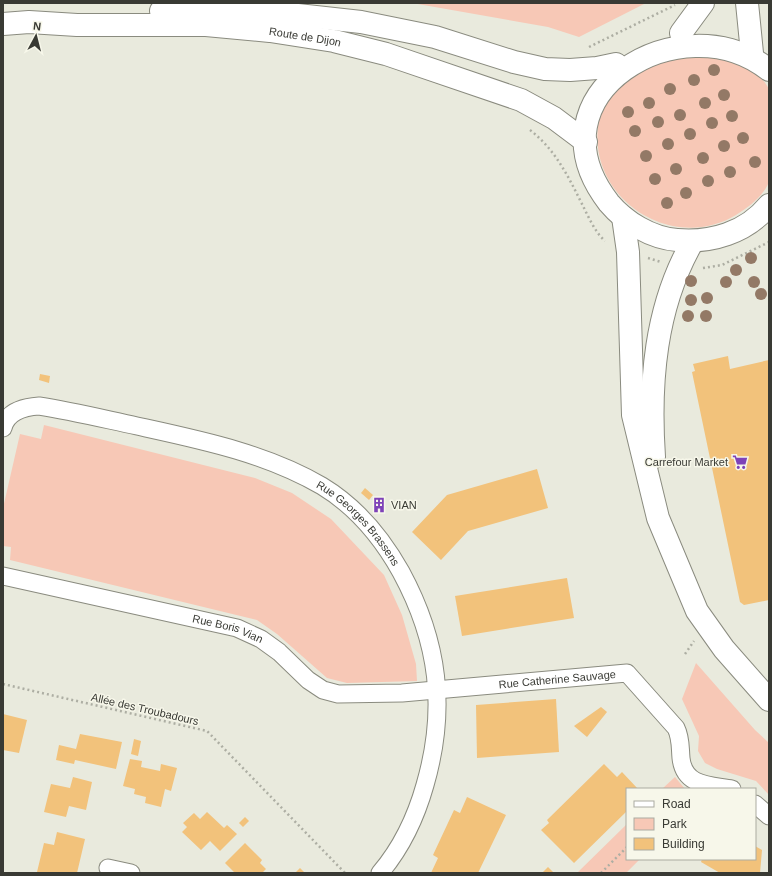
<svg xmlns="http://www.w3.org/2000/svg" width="772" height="876" viewBox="0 0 772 876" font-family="Helvetica,sans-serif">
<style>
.green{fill:#f7c8b6}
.building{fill:#f2c27b}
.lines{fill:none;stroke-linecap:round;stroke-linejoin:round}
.street-casing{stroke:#8a8b7f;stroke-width:19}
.secondary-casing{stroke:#8a8b7f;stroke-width:24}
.path{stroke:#adaea3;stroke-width:2.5;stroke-dasharray:2 3;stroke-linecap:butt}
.street{stroke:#fff;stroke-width:17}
.secondary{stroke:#fff;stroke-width:22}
.tree{fill:#937966}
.labels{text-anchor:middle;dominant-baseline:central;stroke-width:3;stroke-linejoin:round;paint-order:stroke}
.street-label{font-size:11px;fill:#393a34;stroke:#f7f7ea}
.poi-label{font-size:11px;fill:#393a34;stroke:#f7f7ea;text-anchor:end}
</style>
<rect width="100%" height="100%" fill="#e9eadd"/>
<!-- green -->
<g class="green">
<polygon points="412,3 646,3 579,37 548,27"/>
<path d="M699,45C718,55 762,69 769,90C772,99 769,128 769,139C769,149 772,176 768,184C762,197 748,208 736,215C673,253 589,200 598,126C600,109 610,94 618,79Z"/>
<polygon points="44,425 255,478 292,493 331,519 384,575 402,615 416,664 417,681 347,683 327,678 277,634 257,620 10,560 11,547 3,546 3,508 20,434 41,439"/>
<polygon points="696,663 755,730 769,743 769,795 756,781 717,769 705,763 698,751 699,736 682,699"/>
<polygon points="675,777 685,789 662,789"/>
<polygon points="627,824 627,859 640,859 626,873 577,873"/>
</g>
<!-- building -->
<g class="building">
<polygon points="728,356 730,369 769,360 769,600 744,605 740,602 692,372 695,371 693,364"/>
<polygon points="40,374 50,376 49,383 39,380"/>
<polygon points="537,469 548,508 468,531 441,560 412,532 447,495"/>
<polygon points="365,488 373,495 369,500 361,493"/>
<polygon points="377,500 385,507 381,511 373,504"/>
<polygon points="567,578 574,618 462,636 455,596"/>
<polygon points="556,699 559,752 477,758 476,705"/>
<polygon points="601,707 607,712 587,737 574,726"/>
<polygon points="3,714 27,720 19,753 3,750"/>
<polygon points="80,734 122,742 116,769 75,760 74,764 56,760 59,745 76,749"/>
<polygon points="134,739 141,741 138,756 131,754"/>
<polygon points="130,759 142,761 141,767 160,771 161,764 177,768 171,791 165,789 161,807 145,803 146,797 134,794 135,789 123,786"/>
<polygon points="604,764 617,777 622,772 638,789 627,789 627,811 574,863 541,830 549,823 547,820"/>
<polygon points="73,777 92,782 86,810 69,806 66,817 44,812 51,784 70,788"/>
<polygon points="467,797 506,815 478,873 431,873 438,858 433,855 454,810 460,813"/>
<polygon points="207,812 224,828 227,825 237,834 220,851 210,841 201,850 182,832 187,827 183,823 194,813 200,819"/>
<polygon points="245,817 249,821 243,827 239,823"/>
<polygon points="57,832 85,839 77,873 37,872 44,843 54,845"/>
<polygon points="245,843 262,860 260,863 266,869 262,873 235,873 225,863"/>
<polygon points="755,846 762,850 760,873 720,873 701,862 702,859 755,859"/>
<polygon points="548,867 554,873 542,873"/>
<polygon points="300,868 305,873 295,873"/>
</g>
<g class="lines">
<!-- street casing -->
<g class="street-casing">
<g id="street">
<path id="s1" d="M3,428C7,411 24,407 39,406C72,411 104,419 137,426C201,440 265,453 322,486C355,506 382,538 401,572C439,642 447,709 425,785C416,817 402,847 380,873"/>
<path id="s2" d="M3,576L237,628L261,639L279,652L308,680L323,690L338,694L402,693L627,673L676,728C681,738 680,747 681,758C684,787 711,785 732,789"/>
<polyline points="755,804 769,816"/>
<polyline points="108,868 131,873"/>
</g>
</g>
<!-- secondary casing -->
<g class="secondary-casing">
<g id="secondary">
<polyline points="747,3 752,53"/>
<polyline points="161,11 253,10 361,22 435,37 514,62 545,69 570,70 597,68 616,64"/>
<path id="s3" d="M3,24L29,22L77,25H206L270,31L334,41L386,54L521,100L554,118L586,142"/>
<polyline points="681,33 703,3"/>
<path d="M769,70C682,0 524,94 609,203C625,222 651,238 677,240C711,243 746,233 769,205"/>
<polyline points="623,217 628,252 633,415 658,518 697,611 724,649 769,700"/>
<path d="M654,457C649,383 655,306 693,241"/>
</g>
</g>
<!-- path -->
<g class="path">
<polyline points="589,47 675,5"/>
<path d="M530,130C556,150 569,178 583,206C589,218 595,232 605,241"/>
<polyline points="648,258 661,262"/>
<polyline points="703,268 722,265 769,242"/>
<polyline points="685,654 694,641"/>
<polyline points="3,684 207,731 345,873"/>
<polyline points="601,873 627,847"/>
</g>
<!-- street -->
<use href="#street" class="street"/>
<!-- secondary -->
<use href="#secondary" class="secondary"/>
</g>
<!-- trees -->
<g class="tree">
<circle cx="714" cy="70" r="6"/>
<circle cx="694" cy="80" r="6"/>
<circle cx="670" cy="89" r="6"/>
<circle cx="724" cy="95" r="6"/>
<circle cx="649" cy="103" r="6"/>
<circle cx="705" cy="103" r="6"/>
<circle cx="628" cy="112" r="6"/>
<circle cx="680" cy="115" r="6"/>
<circle cx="732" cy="116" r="6"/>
<circle cx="658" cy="122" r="6"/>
<circle cx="712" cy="123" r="6"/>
<circle cx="635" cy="131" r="6"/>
<circle cx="690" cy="134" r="6"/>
<circle cx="743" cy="138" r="6"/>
<circle cx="668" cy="144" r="6"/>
<circle cx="724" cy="146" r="6"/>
<circle cx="646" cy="156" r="6"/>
<circle cx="703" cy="158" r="6"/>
<circle cx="755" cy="162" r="6"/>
<circle cx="676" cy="169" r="6"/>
<circle cx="730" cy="172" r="6"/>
<circle cx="655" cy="179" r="6"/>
<circle cx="708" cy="181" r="6"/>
<circle cx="686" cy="193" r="6"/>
<circle cx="667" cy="203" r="6"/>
<circle cx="751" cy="258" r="6"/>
<circle cx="736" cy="270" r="6"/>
<circle cx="691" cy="281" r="6"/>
<circle cx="726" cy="282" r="6"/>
<circle cx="754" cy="282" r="6"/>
<circle cx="761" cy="294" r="6"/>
<circle cx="707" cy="298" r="6"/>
<circle cx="691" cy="300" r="6"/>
<circle cx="688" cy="316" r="6"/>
<circle cx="706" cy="316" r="6"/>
</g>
<!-- icons -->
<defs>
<g id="supermarket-bare" transform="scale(1.2)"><path d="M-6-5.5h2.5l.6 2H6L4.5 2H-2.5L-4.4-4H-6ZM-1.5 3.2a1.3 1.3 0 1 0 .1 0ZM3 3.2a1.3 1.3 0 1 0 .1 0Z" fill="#7e42b8" stroke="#f7f7ea" stroke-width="2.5" paint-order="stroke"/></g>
<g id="building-bare" transform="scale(1.2)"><path d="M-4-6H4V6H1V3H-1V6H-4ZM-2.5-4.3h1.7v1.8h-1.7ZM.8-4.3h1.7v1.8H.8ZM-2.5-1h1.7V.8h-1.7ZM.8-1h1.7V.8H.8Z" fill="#7e42b8" stroke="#f7f7ea" stroke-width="2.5" paint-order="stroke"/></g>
</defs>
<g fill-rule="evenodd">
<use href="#supermarket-bare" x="740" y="462"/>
<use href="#building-bare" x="379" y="505"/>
</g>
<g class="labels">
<!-- street labels -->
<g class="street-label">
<text stroke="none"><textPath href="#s3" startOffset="303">Route de Dijon</textPath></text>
<text stroke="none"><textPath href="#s1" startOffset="393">Rue Georges Brassens</textPath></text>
<text stroke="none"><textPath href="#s2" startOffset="231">Rue Boris Vian</textPath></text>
<text stroke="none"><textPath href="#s2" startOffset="582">Rue Catherine Sauvage</textPath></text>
<text transform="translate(145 709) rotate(13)">Allée des Troubadours</text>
</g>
<!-- poi labels -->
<g class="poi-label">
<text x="728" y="462">Carrefour Market</text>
<text x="391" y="505" text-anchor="start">VIAN</text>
</g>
</g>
<!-- border -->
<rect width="772" height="876" fill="none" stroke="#393a34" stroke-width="8"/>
<!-- legend -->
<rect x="626" y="788" width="130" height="72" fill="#f7f7ea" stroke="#ababa1"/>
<rect x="634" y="801" width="20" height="6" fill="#ffffff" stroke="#ababa1"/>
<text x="662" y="808" font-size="12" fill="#393a34">Road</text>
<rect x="634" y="818" width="20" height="12" fill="#f7c8b6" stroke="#ababa1"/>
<text x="662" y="828" font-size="12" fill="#393a34">Park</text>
<rect x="634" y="838" width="20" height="12" fill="#f2c27b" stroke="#ababa1"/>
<text x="662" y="848" font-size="12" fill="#393a34">Building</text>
<!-- north arrow -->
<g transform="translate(36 36) rotate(7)" stroke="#f7f7ea" stroke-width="3" paint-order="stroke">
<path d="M0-3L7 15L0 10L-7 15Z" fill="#393a34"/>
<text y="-6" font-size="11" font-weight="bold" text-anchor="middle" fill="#393a34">N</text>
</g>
</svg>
